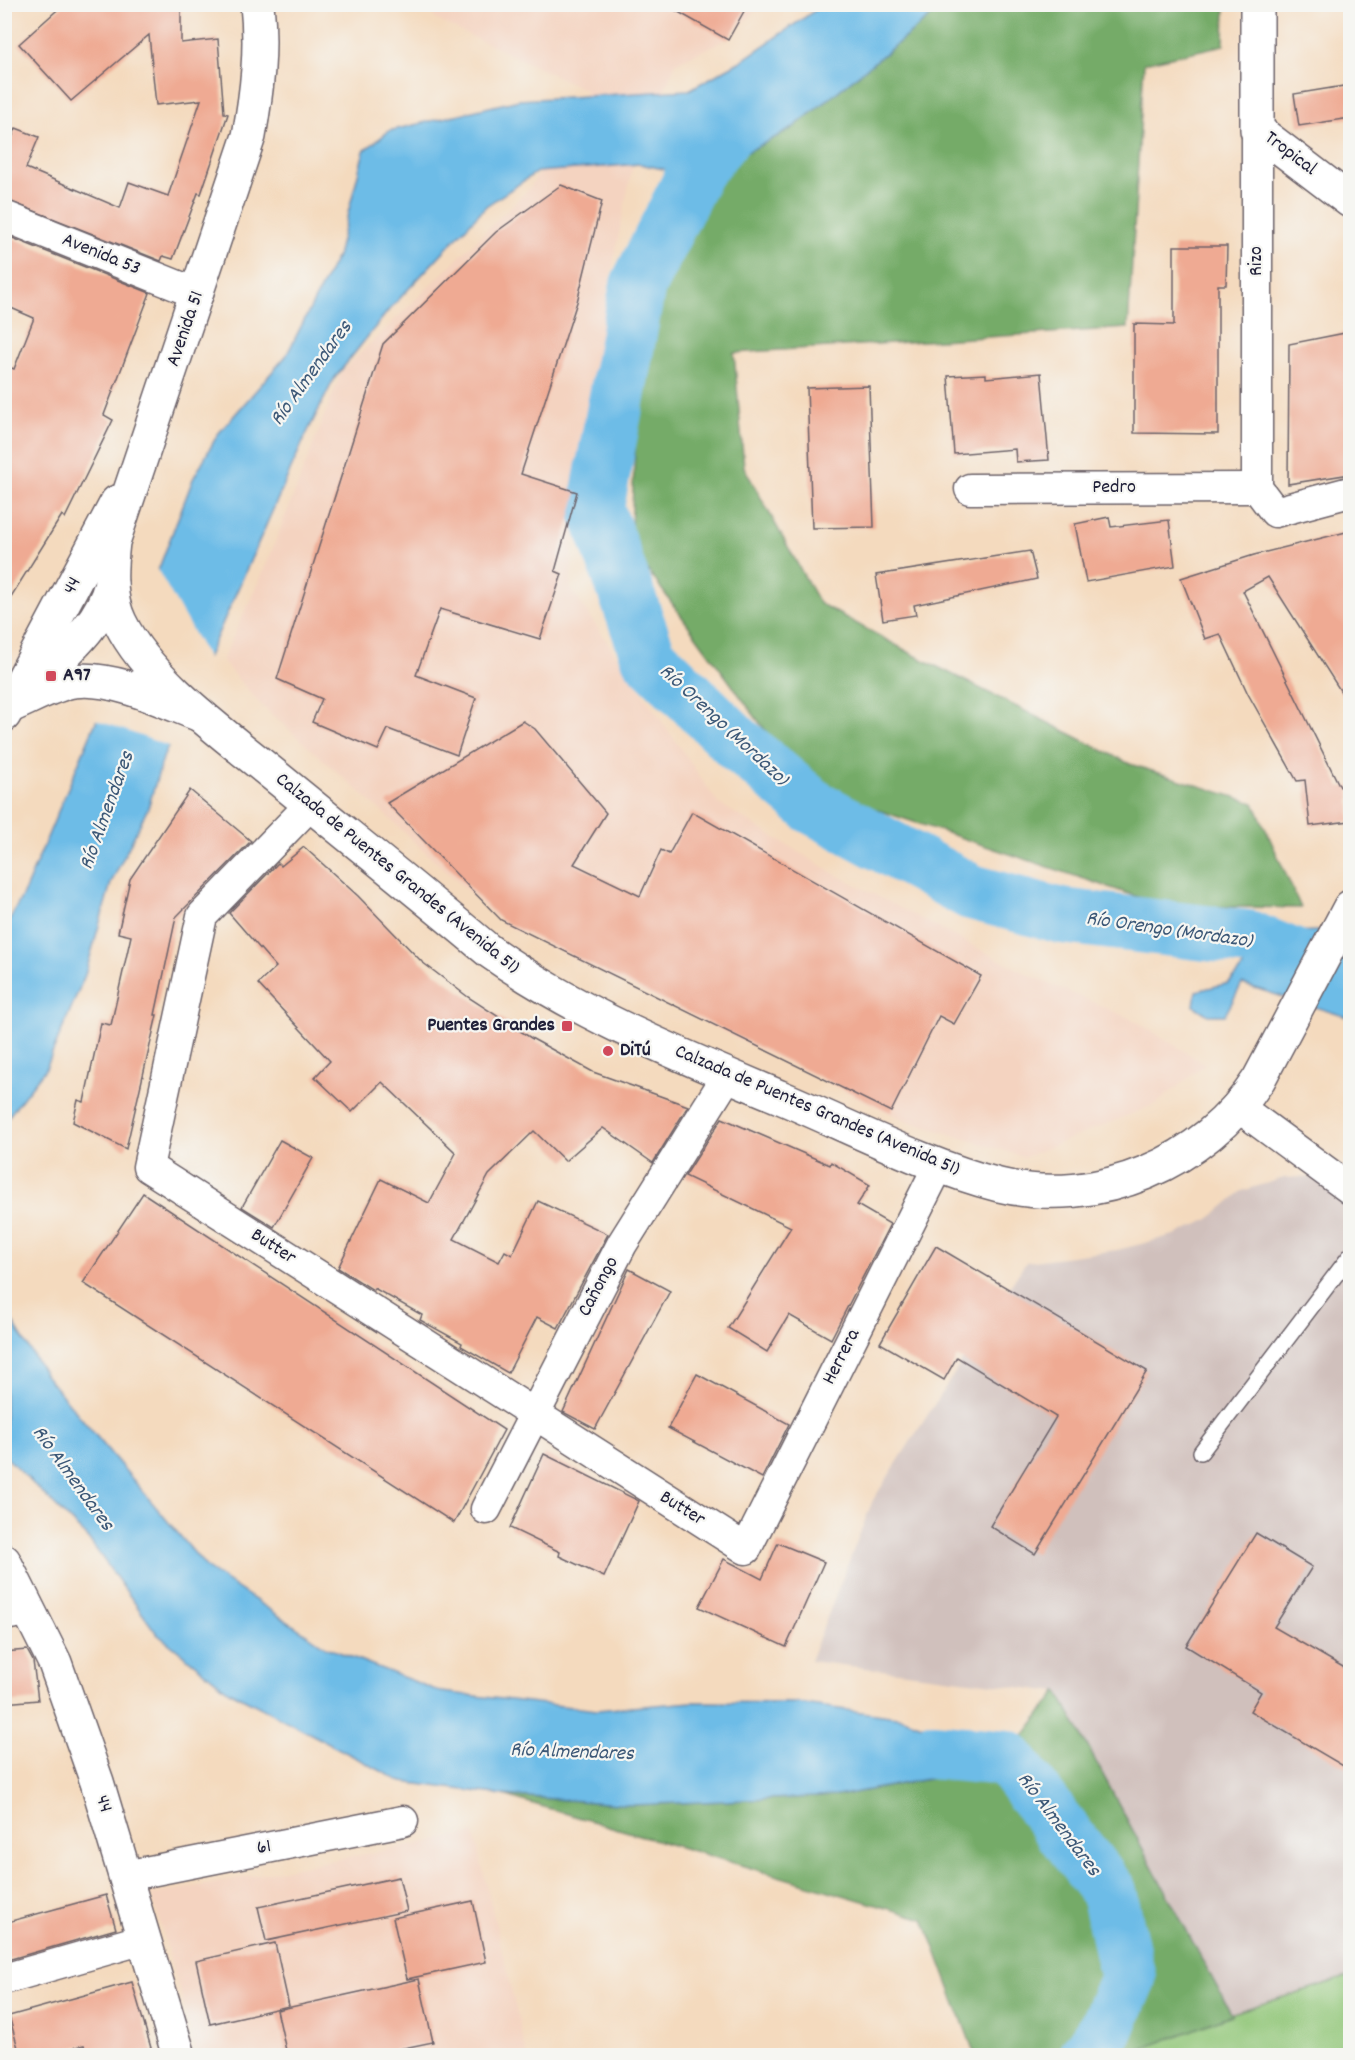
<svg xmlns="http://www.w3.org/2000/svg" width="1355" height="2060" viewBox="0 0 1355 2060" font-family="Dekko,sans-serif">
<style>
.built{fill:#f4d3c0}
.industrial{fill:#d0c0bc}
.green{fill:#91c678;stroke:#5a745a;stroke-width:1.5}
.forest{fill:#74ab68;stroke:#4b6652;stroke-width:1.5}
.water{fill:#6dbce7;stroke:#486f91;stroke-width:1.5}
.pier{fill:#f4dabe}
.lines{fill:none;stroke-linecap:round;stroke-linejoin:round}
.river{stroke:#6dbce7;stroke-width:56}
.building{fill:#efaa93}
.service-casing{stroke:#6c6269;stroke-width:18}
.minor-casing{stroke:#6c6269;stroke-width:33}
.tertiary-casing{stroke:#6c6269;stroke-width:36}
.primary-casing{stroke:#6c6269;stroke-width:36}
.service{stroke:#fff;stroke-width:15}
.minor{stroke:#fff;stroke-width:30}
.tertiary{stroke:#fff;stroke-width:33}
.primary{stroke:#fff;stroke-width:33}
.poi-dot{fill:#d1495b;stroke:#f6f6f2;stroke-width:2}
.labels{text-anchor:middle;dominant-baseline:central;stroke-width:4.5;stroke-linejoin:round;paint-order:stroke}
.street-label{font-size:20px;fill:#22223b;stroke:#f6f6f2}
.poi-label{font-size:20px;font-weight:bold;fill:#22223b;stroke:#f6f6f2;text-anchor:start}
.water-label{font-size:21px;font-style:italic;fill:#3c5877;stroke:#f6f6f2}
</style>
<rect width="100%" height="100%" fill="#f6f6f2"/>
<filter id="ink" filterUnits="userSpaceOnUse"><feTurbulence type="fractalNoise" baseFrequency=".0167" numOctaves="2"/><feDisplacementMap in="SourceGraphic" scale="12" xChannelSelector="R" yChannelSelector="G"/><feConvolveMatrix kernelMatrix="1 2 1 2 8 2 1 2 1" color-interpolation-filters="sRGB"/></filter>
<filter id="wash" filterUnits="userSpaceOnUse"><feTurbulence type="fractalNoise" baseFrequency=".008" numOctaves="4" result="noise"/><feDisplacementMap in="SourceGraphic" scale="24" xChannelSelector="R" yChannelSelector="G"/><feGaussianBlur stdDeviation="1.35" result="paint"/><feColorMatrix in="noise" values="0 0 0 0 0 0 0 0 0 0 0 0 0 0 0 0 0 1.4 0 .05"/><feComposite in="paint" operator="in"/></filter>
<g filter="url(#wash)">
<rect width="100%" height="100%" fill="#f4dabe"/>
<!-- built -->
<g class="built">
<polygon points="429,5 762,5 725,40 676,63 633,163 606,299 581,452 570,588 718,803 835,874 1029,975 1134,1020 1205,1064 1156,1104 1025,1157 904,1120 503,924 378,808 261,705 222,661 267,563 342,371 530,188 586,90 435,19"/>
<polygon points="474,1833 527,2055 198,2055 152,1895"/>
</g>
<!-- industrial -->
<polygon class="industrial" points="1332,1176 1350,1189 1350,1980 1232,2015 1057,1692 810,1661 873,1500 1026,1262 1117,1250 1145,1243 1177,1234 1209,1219 1242,1191 1284,1178"/>
<!-- green -->
<polygon class="green" points="1350,1976 1350,2055 1108,2056 1122,2048"/>
<!-- forest -->
<g class="forest">
<polygon points="945,5 1225,5 1224,45 1144,63 1128,328 734,353 744,467 819,603 914,655 1130,764 1254,803 1301,908 1165,906 806,786 630,546 642,315 724,164 791,129"/>
<polygon points="1058,1691 1232,2015 1126,2055 975,2055 924,1919 503,1795 632,1805 837,1796 954,1774 1007,1758"/>
</g>
<!-- water -->
<g class="water">
<polygon points="823,5 945,5 791,129 724,164 696,170 663,169 640,164 537,172 486,206 388,311 334,379 306,435 163,758 148,808 111,883 85,975 46,1068 5,1121 5,929 25,890 143,610 193,479 218,434 286,356 337,256 364,151 389,131 519,100 689,90 741,61"/>
<path d="M1180,911H1247L1282,932L1322,931L1350,950V1018L1242,984L1225,1015H1208L1194,1006L1196,991L1229,983L1244,966L1242,959L1227,958C1210,940 1202,944 1180,949L1177,929Z"/>
<polygon points="4,1304 12,1321 46,1376 207,1568 326,1647 441,1692 597,1710 692,1702 796,1703 904,1718 1007,1758 954,1774 837,1796 632,1805 503,1795 402,1782 229,1691 157,1634 88,1538 5,1456"/>
</g>
<!-- pier -->
<polygon class="pier" points="156,567 210,662 171,747 94,719"/>
<g class="lines">
<!-- river -->
<g class="river">
<polyline points="745,111 696,170 638,285 596,508 649,657 737,743 812,806 971,892 1062,916 1248,938 1337,974 1350,983"/>
<polyline points="932,1751 1007,1758 1109,1892 1128,1978 1107,2027 1087,2056"/>
</g>
</g>
<g id="blocks">
<!-- building -->
<g class="building">
<polygon points="64,4 184,4 181,7 181,43 218,39 224,113 228,114 201,194 198,193 173,259 163,256 161,261 4,199 4,157 16,128 39,137 26,168 120,208 129,182 168,196 201,100 156,105 149,35 71,101 19,44"/>
<polygon points="664,4 748,4 728,40"/>
<polygon points="1350,85 1350,118 1299,126 1294,94"/>
<polygon points="561,185 602,201 577,302 521,474 577,492 555,571 562,574 540,639 440,609 416,675 476,698 457,755 388,729 378,750 312,722 322,699 277,679 383,344 496,232"/>
<polygon points="10,237 150,293 104,415 113,420 65,518 62,515 4,608 4,365 14,369 34,318 4,305 4,250"/>
<polygon points="1174,246 1227,246 1226,285 1218,285 1218,434 1134,433 1134,324 1174,325"/>
<polygon points="1350,332 1350,474 1288,484 1289,344"/>
<polygon points="1041,373 1049,460 1016,462 1015,449 954,454 948,376 986,374 986,378"/>
<polygon points="869,386 874,527 812,528 807,388"/>
<polygon points="1109,517 1111,527 1169,520 1175,566 1086,582 1075,524"/>
<polygon points="1350,531 1350,706 1268,577 1243,591 1340,787 1350,786 1350,821 1310,826 1305,780 1297,781 1248,694 1220,634 1205,639 1181,578 1254,555"/>
<polygon points="1030,551 1037,579 914,605 916,615 883,620 876,575"/>
<polygon points="523,721 535,729 606,813 574,864 640,896 661,850 669,854 692,812 981,976 954,1024 939,1016 891,1112 501,920 387,803"/>
<polygon points="190,790 251,841 176,917 155,1015 157,1015 126,1149 73,1122 78,1100 84,1102 101,1023 111,1025 131,936 118,933 130,879"/>
<polygon points="304,847 358,896 422,962 468,997 531,1038 593,1072 688,1106 653,1163 603,1128 565,1161 534,1131 489,1175 454,1239 499,1262 505,1251 512,1255 538,1201 608,1234 558,1328 537,1317 508,1373 461,1346 462,1343 420,1320 422,1315 374,1288 373,1290 338,1268 381,1179 429,1203 456,1153 382,1082 352,1112 315,1077 330,1061 258,984 276,967 229,913 278,863 281,866"/>
<polygon points="722,1118 830,1165 831,1162 870,1185 857,1205 890,1224 831,1339 789,1315 767,1352 728,1328 791,1227 685,1176"/>
<polygon points="280,1140 313,1158 274,1227 242,1207"/>
<polygon points="143,1193 504,1430 454,1523 83,1283"/>
<polygon points="936,1246 1147,1371 1035,1554 990,1526 1056,1417 957,1357 944,1380 880,1343"/>
<polygon points="629,1269 670,1291 595,1429 563,1412"/>
<polygon points="697,1374 789,1424 762,1478 668,1428"/>
<polygon points="544,1454 639,1501 604,1577 559,1556 560,1552 510,1528"/>
<polygon points="1256,1533 1312,1567 1274,1627 1350,1671 1350,1770 1250,1711 1261,1692 1186,1646"/>
<polygon points="778,1543 824,1562 786,1647 699,1607 724,1559 762,1579"/>
<polygon points="27,1650 33,1661 38,1700 4,1703 4,1652"/>
<polygon points="399,1877 407,1911 266,1941 258,1907"/>
<polygon points="106,1895 116,1929 4,1961 4,1923"/>
<polygon points="473,1901 486,1962 407,1979 393,1918"/>
<polygon points="275,1943 289,2006 210,2024 196,1961"/>
<polygon points="419,1979 433,2042 370,2055 287,2055 277,2010"/>
<polygon points="132,1982 153,2055 87,2055 84,2045 45,2055 20,2055 9,2016"/>
</g>
</g>
</g>
<g filter="url(#ink)">
<use href="#blocks" fill-opacity="0" stroke="#6c6269" stroke-width="1.5"/>
<g class="lines">
<!-- service casing -->
<g class="service-casing">
<polyline id="service" points="1201,1452 1350,1256"/>
</g>
<!-- minor casing -->
<g class="minor-casing">
<g id="minor">
<polyline points="1257,130 1257,488 1275,512 1350,492"/>
<polyline points="4,216 198,294"/>
<polyline points="970,489 1257,488"/>
<polyline points="310,805 202,916 148,1167 746,1549 939,1165"/>
<polyline points="1237,1106 1350,1189"/>
<polyline points="486,1509 622,1244 728,1075"/>
<polyline points="4,1615 29,1611"/>
<polyline points="125,1876 403,1821"/>
<polyline points="4,1979 144,1939"/>
</g>
</g>
<!-- tertiary casing -->
<g class="tertiary-casing">
<g id="tertiary">
<polyline points="1257,4 1257,130 1350,201"/>
<path d="M33,685C63,654 100,627 111,584"/>
<path d="M13,705C32,697 54,684 74,681C111,675 166,702 200,715"/>
<polyline points="4,715 117,502"/>
<polyline points="4,1561 55,1663 97,1782 179,2056"/>
</g>
</g>
<!-- primary casing -->
<g class="primary-casing">
<path id="primary" d="M257,4C262,50 257,91 249,136L113,542C110,569 108,597 120,622C148,680 225,735 274,775C346,834 418,891 489,951C578,1014 680,1055 780,1097C849,1126 928,1167 999,1185C1098,1209 1205,1163 1259,1079L1350,907"/>
</g>
<!-- service -->
<use href="#service" class="service"/>
<!-- minor -->
<use href="#minor" class="minor"/>
<!-- tertiary -->
<use href="#tertiary" class="tertiary"/>
<!-- primary -->
<use href="#primary" class="primary"/>
</g>
</g>
<!-- markers -->
<g class="poi-dot">
<rect x="45" y="670" width="12" height="12" rx="3"/>
<rect x="561" y="1020" width="12" height="12" rx="3"/>
<circle cx="608" cy="1051" r="6"/>
</g>
<g class="labels">
<!-- street labels -->
<g class="street-label">
<text transform="translate(1290 154) rotate(37)">Tropical</text>
<text transform="translate(101 255) rotate(22)">Avenida 53</text>
<text transform="translate(1257 261) rotate(-90)">Rizo</text>
<text transform="translate(186 329) rotate(-71)">Avenida 51</text>
<text x="1114" y="488">Pedro</text>
<text transform="translate(73 586) rotate(-62)">44</text>
<text transform="translate(397 874) rotate(39)">Calzada de Puentes Grandes (Avenida 51)</text>
<text transform="translate(817 1111) rotate(23)">Calzada de Puentes Grandes (Avenida 51)</text>
<text transform="translate(273 1247) rotate(33)">Butter</text>
<text transform="translate(599 1287) rotate(-62)">Cañongo</text>
<text transform="translate(842 1357) rotate(-63)">Herrera</text>
<text transform="translate(682 1509) rotate(32)">Butter</text>
<text transform="translate(103 1804) rotate(73)">44</text>
<text transform="translate(264 1848) rotate(-11)">61</text>
</g>
<!-- poi labels -->
<g class="poi-label">
<text x="63" y="676">A97</text>
<text x="555" y="1026" text-anchor="end">Puentes Grandes</text>
<text x="620" y="1051">DiTú</text>
</g>
<!-- water labels -->
<g class="water-label">
<text transform="translate(312 374) rotate(-54)">Río Almendares</text>
<text transform="translate(723 726) rotate(43)">Río Orengo (Mordazo)</text>
<text transform="translate(108 811) rotate(-70)">Río Almendares</text>
<text transform="translate(1169 931) rotate(8)">Río Orengo (Mordazo)</text>
<text transform="translate(72 1479) rotate(54)">Río Almendares</text>
<text transform="translate(572 1753) rotate(2)">Río Almendares</text>
<text transform="translate(1058 1825) rotate(53)">Río Almendares</text>
</g>
</g>
<!-- margin -->
<rect width="1355" height="2060" fill="none" stroke="#f6f6f2" stroke-width="24"/>
</svg>
